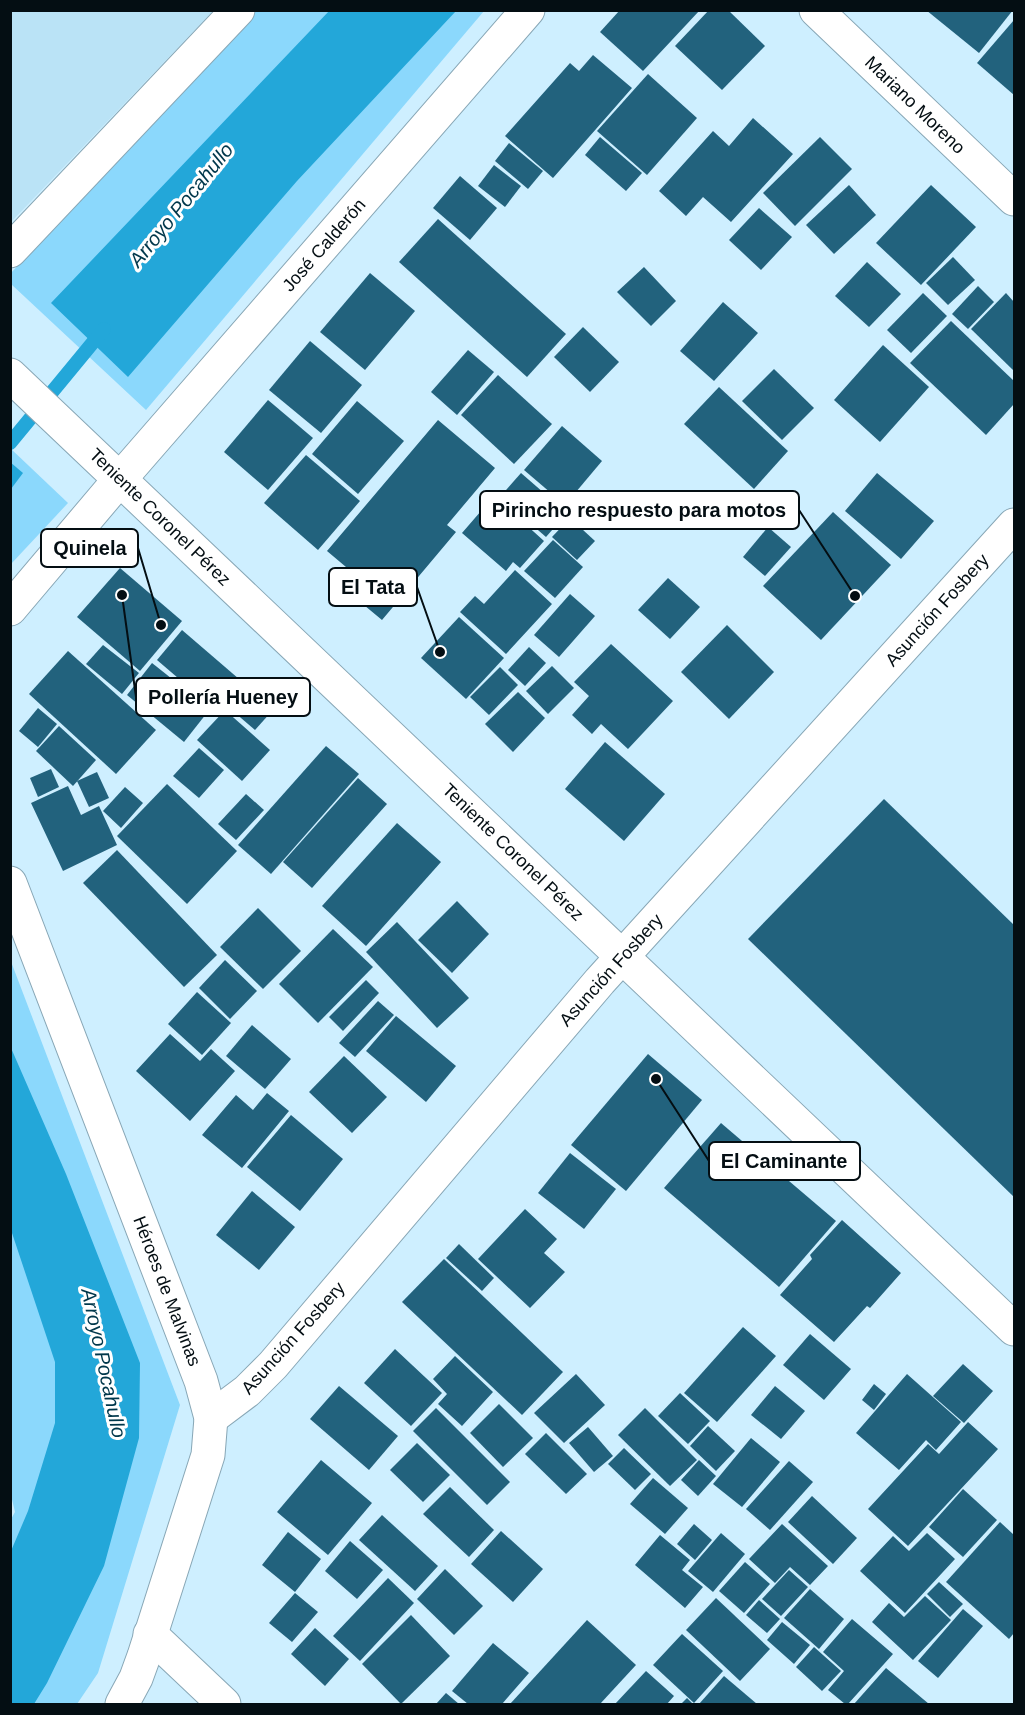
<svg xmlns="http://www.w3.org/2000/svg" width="1025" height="1715" viewBox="0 0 1025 1715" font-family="Helvetica,sans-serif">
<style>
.built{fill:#bae3f6}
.green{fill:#8bd8fc}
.water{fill:#23a7d9}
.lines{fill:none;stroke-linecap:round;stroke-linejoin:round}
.stream{stroke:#23a7d9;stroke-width:14}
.building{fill:#22627d}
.minor-casing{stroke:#88a7b6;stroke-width:35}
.minor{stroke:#fff;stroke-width:33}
.labels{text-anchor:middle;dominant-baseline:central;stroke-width:6;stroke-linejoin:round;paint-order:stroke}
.street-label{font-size:18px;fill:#040e13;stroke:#fff}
.water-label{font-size:20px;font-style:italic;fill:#00374b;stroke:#fff}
.leader{fill:none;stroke:#040e13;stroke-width:2}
.callout-dot{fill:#040e13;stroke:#fff;stroke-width:2}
.callout{fill:#fff;stroke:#040e13;stroke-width:2}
.callout-label{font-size:20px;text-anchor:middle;font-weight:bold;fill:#040e13}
</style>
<rect width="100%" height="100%" fill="#ceefff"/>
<!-- built -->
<polygon class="built" points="11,10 213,11 11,222 10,11"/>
<!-- green -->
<g class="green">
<polygon points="256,11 484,11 146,410 11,284 10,274"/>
<polygon points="10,448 68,503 11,564 10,564"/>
<polygon points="10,959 180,1405 98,1673 77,1704 11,1704 10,1521 15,1512 10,1491"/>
</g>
<!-- water -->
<g class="water">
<polygon points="330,10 456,11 297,181 128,377 51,303"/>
<polygon points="10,462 23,473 11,489 10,489"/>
<polygon points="11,1048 66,1174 140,1363 139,1438 104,1566 47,1683 34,1704 11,1704 11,1551 28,1511 55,1423 55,1362 11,1230"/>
</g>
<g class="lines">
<!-- stream -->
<polyline class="stream" points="10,443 104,329"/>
</g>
<!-- building -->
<g class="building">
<polygon points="620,10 700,10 643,71 600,32"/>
<polygon points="709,10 728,10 765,46 722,90 675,46"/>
<polygon points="926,10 1013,10 979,53"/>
<polygon points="1014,20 1014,95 977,63"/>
<polygon points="593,55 632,88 553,178 505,136 570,63 579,71"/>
<polygon points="648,74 697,118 647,175 597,131"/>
<polygon points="753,118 793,154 731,222 703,197 686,216 659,191 713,131 729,146"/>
<polygon points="600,137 642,173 626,191 585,155"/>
<polygon points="820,137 852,169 795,226 763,193"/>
<polygon points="509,143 543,171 528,189 495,161"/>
<polygon points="494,165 521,186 505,207 478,186"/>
<polygon points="460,176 497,208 470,240 433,208"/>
<polygon points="849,185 876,215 834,254 806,225"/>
<polygon points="931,185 976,227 921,285 876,243"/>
<polygon points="759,208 792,237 761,270 729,240"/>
<polygon points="438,219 566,334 527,377 399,262"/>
<polygon points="953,257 975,280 948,305 926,283"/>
<polygon points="867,262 901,294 869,327 835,296"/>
<polygon points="644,267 676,301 651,326 617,292"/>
<polygon points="370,273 415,311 365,370 320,332"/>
<polygon points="978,286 994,302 968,329 952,314"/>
<polygon points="923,293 947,316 911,353 887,330"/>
<polygon points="1006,293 1014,302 1014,371 971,329"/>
<polygon points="723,302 758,333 714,381 680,351"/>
<polygon points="951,321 1014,381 1014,404 986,435 910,363"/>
<polygon points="583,327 619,362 590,392 554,357"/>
<polygon points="310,341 362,385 321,433 269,390"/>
<polygon points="883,345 929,387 880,442 834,400"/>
<polygon points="468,350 494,372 457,415 431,392"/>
<polygon points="774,369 814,408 782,440 742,401"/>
<polygon points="498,375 552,424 514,464 461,415"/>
<polygon points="719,387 788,451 754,489 684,424"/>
<polygon points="268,400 313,438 268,490 224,452"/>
<polygon points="357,401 404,441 358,494 312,454"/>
<polygon points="438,420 495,468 447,525 456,532 382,620 335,581 346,567 327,551"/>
<polygon points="562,426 602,461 565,505 524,470"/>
<polygon points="306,455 360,501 318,550 264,503"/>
<polygon points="521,473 567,513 546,537 500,497"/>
<polygon points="877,473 934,521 901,559 845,511"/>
<polygon points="494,496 544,541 520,568 513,562 506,571 462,533"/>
<polygon points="833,512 891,565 821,640 763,586"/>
<polygon points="570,518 595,541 577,560 552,537"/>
<polygon points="768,527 791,547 765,576 743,557"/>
<polygon points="553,540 583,567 555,598 524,571"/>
<polygon points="120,568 182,621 140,671 77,617"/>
<polygon points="515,570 552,604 506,654 460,612 475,596 484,604"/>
<polygon points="668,578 700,607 670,639 638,610"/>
<polygon points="570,594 595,616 559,657 534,635"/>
<polygon points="459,617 504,658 466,699 421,658"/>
<polygon points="727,625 774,672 729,719 681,672"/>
<polygon points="182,630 239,679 213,708 157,660"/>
<polygon points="611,644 673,701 628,749 601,724 592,734 572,715 589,696 574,682"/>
<polygon points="103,645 139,673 122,694 86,664"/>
<polygon points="529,647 546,663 525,686 508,670"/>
<polygon points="68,651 156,730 116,774 29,694"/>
<polygon points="152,663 210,709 184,742 127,695"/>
<polygon points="552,666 574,688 548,714 526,691"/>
<polygon points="500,667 518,685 489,715 470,697"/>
<polygon points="243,686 272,711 255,730 227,706"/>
<polygon points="518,692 545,718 513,752 485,724"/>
<polygon points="38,708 57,724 38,747 19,731"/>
<polygon points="225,710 270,750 242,781 197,740"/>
<polygon points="59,726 96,760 73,786 36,751"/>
<polygon points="605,742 665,794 624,841 565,789"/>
<polygon points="326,746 359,774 271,874 238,845"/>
<polygon points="199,748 224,770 199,798 173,776"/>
<polygon points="51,769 59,787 38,797 30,778"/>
<polygon points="97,772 109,798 89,807 77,781"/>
<polygon points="358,778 387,804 312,888 283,862"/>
<polygon points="167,784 237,851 187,904 117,836"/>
<polygon points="68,786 81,815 99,806 117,845 63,871 31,803"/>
<polygon points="125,787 143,803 121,828 103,811"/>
<polygon points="246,794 264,810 236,840 218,824"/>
<polygon points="884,799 1014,925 1014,1197 748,939"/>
<polygon points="397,823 441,862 366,946 322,906"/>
<polygon points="117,850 217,955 184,987 83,883"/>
<polygon points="457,901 489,934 452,973 418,940"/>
<polygon points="258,908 301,951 263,989 220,947"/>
<polygon points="397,922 469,998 437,1028 366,952"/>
<polygon points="333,929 373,967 318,1023 279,984"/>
<polygon points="225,960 257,991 230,1019 199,988"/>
<polygon points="366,980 379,993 343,1031 329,1017"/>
<polygon points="197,992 231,1023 202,1055 168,1024"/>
<polygon points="378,1001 394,1015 355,1057 339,1043"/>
<polygon points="396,1016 456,1066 426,1102 366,1051"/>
<polygon points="252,1025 291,1059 265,1089 226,1056"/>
<polygon points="170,1034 200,1061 211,1049 235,1071 190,1121 136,1071"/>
<polygon points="648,1054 702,1100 626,1191 571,1145"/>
<polygon points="344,1056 387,1097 352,1133 309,1092"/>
<polygon points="267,1093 289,1111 242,1168 202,1135 236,1095 253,1110"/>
<polygon points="291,1115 343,1159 300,1211 247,1167"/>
<polygon points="721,1123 836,1221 779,1287 664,1188"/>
<polygon points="570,1153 616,1189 584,1229 538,1193"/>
<polygon points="252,1191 295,1227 259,1270 216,1235"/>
<polygon points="525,1209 557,1239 544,1253 565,1272 530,1308 478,1259"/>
<polygon points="842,1220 901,1273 870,1308 867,1306 834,1342 780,1295 812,1259 810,1255"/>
<polygon points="459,1244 494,1278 482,1291 446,1258"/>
<polygon points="444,1259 563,1372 522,1415 402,1302"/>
<polygon points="743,1327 776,1356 717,1422 684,1393"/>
<polygon points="810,1334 851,1369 824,1400 783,1365"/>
<polygon points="395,1349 442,1393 411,1426 364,1383"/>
<polygon points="455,1356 493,1392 462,1426 438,1404 447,1394 433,1379"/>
<polygon points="963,1364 993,1391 964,1423 933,1396"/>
<polygon points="576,1374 605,1405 564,1443 534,1413"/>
<polygon points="907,1374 961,1422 936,1450 926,1440 899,1470 856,1433"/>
<polygon points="874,1384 886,1394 874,1410 862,1400"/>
<polygon points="339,1386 398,1436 369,1470 310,1419"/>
<polygon points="775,1386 805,1411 781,1439 751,1415"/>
<polygon points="680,1393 710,1421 688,1444 658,1416"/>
<polygon points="499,1404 533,1438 503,1467 470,1433"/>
<polygon points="436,1408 510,1482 487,1505 413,1431"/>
<polygon points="645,1408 697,1460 670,1486 618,1435"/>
<polygon points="968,1422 998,1449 908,1546 868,1509 928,1444 939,1454"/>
<polygon points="708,1426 735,1451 716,1471 690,1446"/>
<polygon points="588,1427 613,1456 594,1472 569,1443"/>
<polygon points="546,1433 587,1474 566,1494 525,1454"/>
<polygon points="751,1438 780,1462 742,1507 713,1484"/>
<polygon points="417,1443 450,1475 423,1502 390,1470"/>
<polygon points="624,1448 651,1474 635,1490 608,1464"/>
<polygon points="321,1460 372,1503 328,1555 277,1512"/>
<polygon points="699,1460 716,1476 698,1496 681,1480"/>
<polygon points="789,1461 813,1482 770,1530 746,1509"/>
<polygon points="653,1478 688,1508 665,1534 630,1504"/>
<polygon points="450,1487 494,1530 469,1557 423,1514"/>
<polygon points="963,1489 997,1520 963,1557 929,1527"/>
<polygon points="812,1496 857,1538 833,1564 788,1522"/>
<polygon points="382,1515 438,1566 415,1591 359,1540"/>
<polygon points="1000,1522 1014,1535 1014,1633 1009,1639 946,1582"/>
<polygon points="694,1524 712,1540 695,1560 677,1544"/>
<polygon points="782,1524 828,1566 810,1585 790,1567 775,1583 749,1559"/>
<polygon points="501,1531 543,1569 513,1602 471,1564"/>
<polygon points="288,1532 321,1559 295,1592 262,1565"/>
<polygon points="721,1533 745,1554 713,1592 688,1571"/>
<polygon points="927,1533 955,1559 905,1613 860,1571 893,1536 909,1551"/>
<polygon points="660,1535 690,1560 682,1570 703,1587 685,1608 635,1565"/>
<polygon points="350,1541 383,1570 357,1599 325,1571"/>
<polygon points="745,1562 770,1584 744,1613 719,1591"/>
<polygon points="445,1569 483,1606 454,1635 417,1599"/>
<polygon points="789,1570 808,1587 781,1616 762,1599"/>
<polygon points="388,1578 414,1603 360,1661 333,1636"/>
<polygon points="939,1582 963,1604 950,1617 927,1594"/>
<polygon points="810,1589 844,1619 819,1649 784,1618"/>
<polygon points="295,1593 318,1612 292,1642 269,1623"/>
<polygon points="925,1596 951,1620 913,1660 872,1622 889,1603 904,1617"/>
<polygon points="716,1598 770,1649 740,1681 686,1630"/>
<polygon points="759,1600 780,1619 767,1633 746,1615"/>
<polygon points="963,1609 983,1626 938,1678 918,1661"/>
<polygon points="411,1615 450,1656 401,1704 362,1664"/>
<polygon points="852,1619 893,1654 848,1704 845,1704 828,1690 844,1671 823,1652"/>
<polygon points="587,1620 636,1665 600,1704 510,1704"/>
<polygon points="782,1622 810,1645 794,1664 767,1640"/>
<polygon points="315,1628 349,1659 325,1686 291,1654"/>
<polygon points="682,1634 723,1671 694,1703 653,1665"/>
<polygon points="493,1643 529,1673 502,1704 468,1704 452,1691"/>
<polygon points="814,1647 841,1671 822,1691 796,1667"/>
<polygon points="886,1668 929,1704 854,1704"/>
<polygon points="646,1671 674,1696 667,1704 615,1704"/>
<polygon points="724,1676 757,1704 699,1704"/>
<polygon points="446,1693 459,1704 436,1704"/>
<polygon points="687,1698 693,1704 681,1704"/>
</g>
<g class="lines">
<!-- minor casing -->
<g class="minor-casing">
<g id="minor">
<polyline points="816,10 1014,199"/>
<polyline points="10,251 238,10"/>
<polyline points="10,375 1014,1329"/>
<polyline points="10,609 120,479 528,10"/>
<polyline points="10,883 201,1381 211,1418 208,1455 144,1656 136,1678 122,1704"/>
<polyline points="211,1418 247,1391 273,1365 600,981 1014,525"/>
<polyline points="150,1634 224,1704"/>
</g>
</g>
<!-- minor -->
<use href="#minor" class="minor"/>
</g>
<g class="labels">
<!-- street labels -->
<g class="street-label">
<text transform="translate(915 105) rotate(44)">Mariano Moreno</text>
<text transform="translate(324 245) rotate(-49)">José Calderón</text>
<text transform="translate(160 517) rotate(44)">Teniente Coronel Pérez</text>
<text transform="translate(937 610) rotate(-48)">Asunción Fosbery</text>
<text transform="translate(513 852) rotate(44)">Teniente Coronel Pérez</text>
<text transform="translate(611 970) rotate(-48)">Asunción Fosbery</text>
<text transform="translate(167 1291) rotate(69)">Héroes de Malvinas</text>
<text transform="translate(293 1338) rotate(-48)">Asunción Fosbery</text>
</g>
<!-- water labels -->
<g class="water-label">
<text transform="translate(181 205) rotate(-51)">Arroyo Pocahullo</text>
<text transform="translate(104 1363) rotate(78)">Arroyo Pocahullo</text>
</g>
</g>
<!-- callouts -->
<path class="leader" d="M855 596L799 510M161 625L138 548M440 652L417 587M122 595L136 697M656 1079L709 1161"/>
<g class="callout-dot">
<circle cx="855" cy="596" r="6"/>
<circle cx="161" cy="625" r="6"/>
<circle cx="440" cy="652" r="6"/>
<circle cx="122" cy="595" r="6"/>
<circle cx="656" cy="1079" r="6"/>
</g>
<g class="callout">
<rect x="480" y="491" width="319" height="38" rx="6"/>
<rect x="41" y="529" width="97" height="38" rx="6"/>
<rect x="329" y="568" width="88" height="38" rx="6"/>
<rect x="136" y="678" width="174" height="38" rx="6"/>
<rect x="709" y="1142" width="151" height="38" rx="6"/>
</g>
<g class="callout-label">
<text x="639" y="517">Pirincho respuesto para motos</text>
<text x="90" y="555">Quinela</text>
<text x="373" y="594">El Tata</text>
<text x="223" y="704">Pollería Hueney</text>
<text x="784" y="1168">El Caminante</text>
</g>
<!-- border -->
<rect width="1025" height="1715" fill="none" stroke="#040e13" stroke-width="24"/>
</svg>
